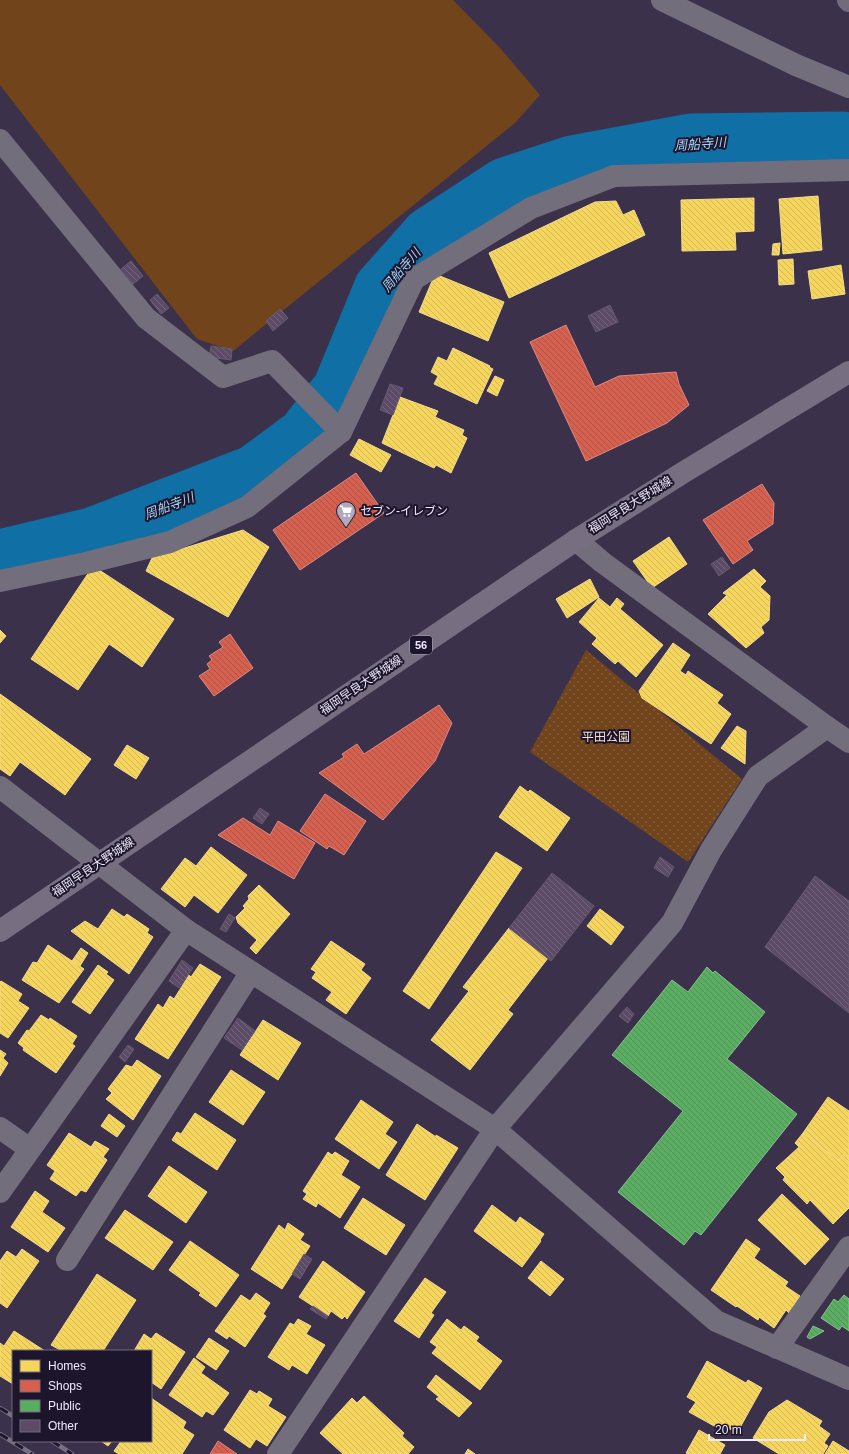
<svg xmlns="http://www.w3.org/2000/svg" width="849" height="1454" viewBox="0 0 849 1454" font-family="Helvetica,'Noto Sans JP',sans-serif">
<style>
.grass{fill:#72441b}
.park{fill:url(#park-dots)}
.homes{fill:url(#homes-back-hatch);stroke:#f4db8c}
.shops{fill:url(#shops-back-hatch);stroke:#de8982}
.public{fill:url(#public-back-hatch);stroke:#87c090}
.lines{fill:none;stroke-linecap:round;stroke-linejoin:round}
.river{stroke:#106fa4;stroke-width:57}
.building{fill:url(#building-back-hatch);stroke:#665a6e}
.minor{stroke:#736e7c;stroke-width:22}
.major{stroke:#776e82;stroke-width:22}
.highway{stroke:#726b7c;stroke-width:22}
.rail-casing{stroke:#787181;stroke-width:4.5}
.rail{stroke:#1d152b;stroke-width:3;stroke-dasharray:9;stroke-linecap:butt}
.labels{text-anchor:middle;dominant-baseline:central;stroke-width:4;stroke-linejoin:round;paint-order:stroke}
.shield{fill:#1d152b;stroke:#b0a9bd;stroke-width:1}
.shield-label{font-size:11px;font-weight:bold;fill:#efe9fc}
.street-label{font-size:12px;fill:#efe9fc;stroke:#1d152b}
.poi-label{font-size:12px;fill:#efe9fc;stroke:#1d152b;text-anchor:start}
.park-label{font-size:12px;fill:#f6decb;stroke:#1d152b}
.water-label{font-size:13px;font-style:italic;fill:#a1d3f7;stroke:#1d152b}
</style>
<defs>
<pattern id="park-dots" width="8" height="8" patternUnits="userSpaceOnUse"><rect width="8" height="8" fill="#72441b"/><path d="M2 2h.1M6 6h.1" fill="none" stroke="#865f3d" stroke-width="1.8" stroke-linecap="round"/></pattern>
<pattern id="homes-back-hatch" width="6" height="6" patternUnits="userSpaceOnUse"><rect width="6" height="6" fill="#f6d55c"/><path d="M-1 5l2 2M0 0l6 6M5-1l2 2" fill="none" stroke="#d3b859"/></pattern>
<pattern id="shops-back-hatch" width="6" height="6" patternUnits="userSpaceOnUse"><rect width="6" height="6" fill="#d6604d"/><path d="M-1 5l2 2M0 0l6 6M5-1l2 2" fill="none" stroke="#a4574d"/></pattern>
<pattern id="public-back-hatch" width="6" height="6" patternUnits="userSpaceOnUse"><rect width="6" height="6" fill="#5aae61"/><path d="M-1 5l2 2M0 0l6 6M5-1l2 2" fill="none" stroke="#558f5b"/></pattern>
<pattern id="building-back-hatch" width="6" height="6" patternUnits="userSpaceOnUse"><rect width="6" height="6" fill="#5c4b66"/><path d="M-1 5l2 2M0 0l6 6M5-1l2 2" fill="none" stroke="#74657d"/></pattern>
</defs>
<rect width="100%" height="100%" fill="#3c314b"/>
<!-- grass -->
<polygon class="grass" points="0,0 453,0 501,49 540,95 515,123 233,351 197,339 0,85"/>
<!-- park -->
<polygon class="park" points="586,650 742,779 688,862 530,752"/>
<!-- homes -->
<g class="homes">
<polygon points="818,196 822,250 783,254 779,199"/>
<polygon points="754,198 754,231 735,232 736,250 682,251 681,200"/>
<polygon points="616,201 623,215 634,210 645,235 509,298 489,253 595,202"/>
<polygon points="780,243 779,255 772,255 773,244"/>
<polygon points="793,259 794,284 779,285 778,260"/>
<polygon points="841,265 845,294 812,299 808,271"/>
<polygon points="435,274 504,302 488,341 419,312"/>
<polygon points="453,348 490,366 489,367 493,369 477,404 434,384 438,376 431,372 438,357 447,361"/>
<polygon points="495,376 504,380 497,396 487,391"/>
<polygon points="400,397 438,411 435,417 464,430 462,435 467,438 451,473 436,465 434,468 382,443"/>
<polygon points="359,439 391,455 381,472 350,455"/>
<polygon points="243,530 269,547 228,617 146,571 152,558"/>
<polygon points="669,537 687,564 652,588 633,561"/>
<polygon points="93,566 174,619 142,667 109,644 78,690 31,659"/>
<polygon points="754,569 766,581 760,587 770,596 769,620 761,627 764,633 746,648 708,614 727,595 723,593"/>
<polygon points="590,579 599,597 567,618 556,599"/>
<polygon points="599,598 610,607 617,598 624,604 620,609 663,645 636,677 618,661 615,664 592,644 597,638 579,622"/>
<polygon points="0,630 6,636 0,643"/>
<polygon points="673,643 690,655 680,671 686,675 688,671 723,695 717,703 731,714 711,744 642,698 639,691"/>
<polygon points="0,694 91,759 65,795 20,762 10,776 0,769"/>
<polygon points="737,726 746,731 745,764 721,748"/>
<polygon points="127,745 149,758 136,779 114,765"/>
<polygon points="520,786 528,792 530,790 570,818 547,851 499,817"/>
<polygon points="211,847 247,875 218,913 194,895 185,907 161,889 185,858 196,866"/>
<polygon points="496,852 522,868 429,1009 403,991"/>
<polygon points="259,885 290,914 256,954 250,948 257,940 238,923 236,917 245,908 243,906 249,899 248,896"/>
<polygon points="112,909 124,917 127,914 149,929 147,933 153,937 129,974 71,931 85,921 98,929"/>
<polygon points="600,909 624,927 611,945 587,926"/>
<polygon points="509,928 548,958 508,1010 513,1014 470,1070 431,1040 469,991 463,987"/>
<polygon points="331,941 365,964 361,970 371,978 346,1014 326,1000 332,992 312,978 316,972 311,969"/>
<polygon points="48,945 84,969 59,1003 22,980 33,962 37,963"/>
<polygon points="81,948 88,953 80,966 72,961"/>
<polygon points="200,964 221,977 168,1059 135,1039 158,1004 163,1008 170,996 174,999 189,975 191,977"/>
<polygon points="98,965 108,972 106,974 114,980 90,1014 72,1002"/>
<polygon points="1,981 22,994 18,1001 29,1008 8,1038 0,1033 0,982"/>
<polygon points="41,1015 49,1020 50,1018 77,1036 72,1044 75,1046 56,1073 23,1050 24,1048 18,1043 27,1030 29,1031"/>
<polygon points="263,1020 301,1043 278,1080 240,1055"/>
<polygon points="0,1050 6,1054 3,1058 8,1063 0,1076"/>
<polygon points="137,1060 161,1076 133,1120 106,1099 112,1093 108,1089 126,1065 132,1067"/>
<polygon points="231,1070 265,1092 243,1125 209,1102"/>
<polygon points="828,1097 849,1111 849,1159 844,1155 839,1161 803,1133"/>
<polygon points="361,1100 393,1122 385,1134 397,1142 379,1169 335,1139"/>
<polygon points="195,1113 236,1140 217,1170 172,1140 177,1132 181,1134"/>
<polygon points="109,1114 125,1126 117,1137 101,1126"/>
<polygon points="417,1124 436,1137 436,1135 458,1148 425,1200 386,1175"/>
<polygon points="69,1133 91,1147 107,1160 86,1192 81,1190 76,1196 50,1179 55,1171 47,1165"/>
<polygon points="803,1133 839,1161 844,1155 849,1159 849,1208 833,1224 810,1200 807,1204 783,1180 785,1177 776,1168 799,1147 795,1143"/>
<polygon points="95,1141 109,1149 103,1157 91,1147"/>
<polygon points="328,1152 332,1155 335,1152 349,1161 341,1175 360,1187 340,1218 318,1203 316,1207 303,1199 307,1194 303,1191"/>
<polygon points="169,1166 207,1192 186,1223 148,1196"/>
<polygon points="35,1191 49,1201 42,1212 65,1228 48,1252 11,1227"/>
<polygon points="782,1194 829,1239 805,1265 758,1220"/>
<polygon points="363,1198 405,1225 386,1255 344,1228"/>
<polygon points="492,1205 516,1223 520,1217 544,1234 540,1240 541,1241 522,1267 474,1231"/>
<polygon points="125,1210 173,1242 153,1270 105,1238"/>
<polygon points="288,1223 304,1234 300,1240 310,1246 282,1289 251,1269 279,1225 285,1230"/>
<polygon points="746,1239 760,1249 754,1258 788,1282 785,1286 800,1296 789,1313 786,1310 774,1328 759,1317 758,1320 737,1306 736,1307 711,1290"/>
<polygon points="190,1241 239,1275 216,1307 199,1295 201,1293 169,1270"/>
<polygon points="22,1249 39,1261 7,1308 0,1303 0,1261 7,1251 16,1257"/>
<polygon points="323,1261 365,1292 347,1319 345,1316 342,1319 331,1311 328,1316 299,1297"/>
<polygon points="541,1261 564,1279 550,1296 528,1278"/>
<polygon points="97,1274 136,1300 103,1351 62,1351 51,1345"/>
<polygon points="425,1278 446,1292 431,1313 434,1315 419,1338 394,1321"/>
<polygon points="256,1293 270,1303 263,1314 266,1316 245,1347 229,1336 227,1339 215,1331 241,1295 250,1301"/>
<polygon points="298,1319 311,1326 306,1334 325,1345 307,1374 292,1365 289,1370 268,1357 290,1323 294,1325"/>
<polygon points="447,1319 461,1330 464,1326 479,1337 476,1341 502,1361 480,1390 432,1353 437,1347 430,1342"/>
<polygon points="14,1331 45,1351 13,1351 13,1384 0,1376 0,1343 4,1346"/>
<polygon points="156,1333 185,1352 161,1389 151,1382 151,1351 134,1351 144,1334 151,1339"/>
<polygon points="209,1338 229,1351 216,1370 196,1357"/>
<polygon points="194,1358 205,1367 201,1373 229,1393 213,1415 206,1411 202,1417 169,1395"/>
<polygon points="707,1361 746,1383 748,1380 762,1388 737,1433 719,1423 716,1427 689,1412 696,1402 687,1397"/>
<polygon points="436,1375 472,1403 459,1417 436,1399 439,1397 427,1387"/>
<polygon points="250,1390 257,1394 259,1391 272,1399 268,1406 286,1417 267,1446 256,1439 250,1448 224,1430"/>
<polygon points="364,1396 404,1433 402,1436 414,1447 408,1454 343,1454 320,1433 352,1398 357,1403"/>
<polygon points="151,1398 186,1422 183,1428 194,1435 182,1454 134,1454 119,1444 121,1441 151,1441"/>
<polygon points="787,1400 822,1421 819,1426 830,1434 824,1443 828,1446 823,1454 779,1454 753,1438 769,1412"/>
<polygon points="699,1430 725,1445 720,1454 688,1454 686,1453"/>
<polygon points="101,1441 112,1441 108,1446"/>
<polygon points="833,1441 849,1451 849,1454 825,1454"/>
<polygon points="119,1444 134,1454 119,1454 114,1451"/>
<polygon points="468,1449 475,1454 465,1454"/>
</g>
<!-- shops -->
<g class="shops">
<polygon points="566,325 595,387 619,376 676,372 679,384 689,405 667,423 586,461 530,342"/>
<polygon points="356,473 384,513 300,570 273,530"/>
<polygon points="762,484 774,503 773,524 747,541 753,550 733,564 703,520"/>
<polygon points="230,634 253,668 214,696 199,676 210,669 207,664 212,660 209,656 223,647 219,642"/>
<polygon points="439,705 452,723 435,761 383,820 319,773 344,757 342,754 357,744 364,754"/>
<polygon points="325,794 366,821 344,855 329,846 327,849 300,831"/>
<polygon points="243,818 270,835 278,821 315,843 294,879 218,835"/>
<polygon points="218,1441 237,1454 210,1454"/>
</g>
<!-- public -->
<g class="public">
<polygon points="707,967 713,973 715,971 765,1012 727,1059 797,1114 701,1235 695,1231 684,1245 618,1192 683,1111 612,1055 672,980 688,992"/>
<polygon points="844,1295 849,1299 849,1331 842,1326 839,1330 821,1318 834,1299 838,1302"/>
<polygon points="813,1326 824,1331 810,1339 807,1337"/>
</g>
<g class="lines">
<!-- river -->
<polyline class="river" points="0,558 92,536 255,473 305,436 341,389 382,289 430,235 505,186 572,164 691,142 842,140"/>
</g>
<!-- building -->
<g class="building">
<polygon points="131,261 143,276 133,284 121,269"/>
<polygon points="157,294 169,308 161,314 150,300"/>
<polygon points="610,305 618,322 596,332 588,316"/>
<polygon points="280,309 288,318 273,331 266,321"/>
<polygon points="211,346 232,349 231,360 209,357"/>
<polygon points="390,384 403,388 393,415 380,410"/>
<polygon points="722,557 730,568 719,576 711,564"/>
<polygon points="260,808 269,814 262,824 253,818"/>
<polygon points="660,857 674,867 668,877 654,868"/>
<polygon points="552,873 594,906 551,961 509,928"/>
<polygon points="815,876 849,901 849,1013 765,947"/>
<polygon points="229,914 235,918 226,932 220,929"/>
<polygon points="182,960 193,968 179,988 169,981"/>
<polygon points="627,1007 634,1014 628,1023 619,1016"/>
<polygon points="238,1018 255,1031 242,1050 224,1038"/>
<polygon points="128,1045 134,1049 125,1062 119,1057"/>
<polygon points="304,1254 312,1259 300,1279 292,1274"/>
<polygon points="313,1306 328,1316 326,1319 310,1309"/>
</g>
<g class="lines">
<!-- minor -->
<g class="minor">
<polyline points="662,0 796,65 849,87"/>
<polyline points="0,140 146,318 223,377 272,361 341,432"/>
<polyline points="576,540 602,562 827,727 849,742"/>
<polyline points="0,581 86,563 170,542 247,507 341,432 414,279 531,208 614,176 849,170"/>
<polyline points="0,787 186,930 495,1129 716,1321 849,1379"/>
<polyline points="0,1128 30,1149"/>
<polyline points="0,1192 186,930"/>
<polyline points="67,1260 251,972"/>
<polyline points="777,1348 849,1247"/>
<polyline points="278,1454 495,1129 672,923 711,850 758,776 827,727"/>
</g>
<!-- major -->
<polyline class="major" points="0,931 576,540 684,472 849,372"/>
<!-- highway -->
<polyline class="highway" points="848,0 849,1"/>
<!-- rail casing -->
<g class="rail-casing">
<g id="rail">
<polyline points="0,1408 13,1416"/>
<polyline points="0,1434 32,1454"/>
<polyline points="52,1441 72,1454"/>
</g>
</g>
<!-- rail -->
<use href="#rail" class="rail"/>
</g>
<!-- icons -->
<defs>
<g id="supermarket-pin" transform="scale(1)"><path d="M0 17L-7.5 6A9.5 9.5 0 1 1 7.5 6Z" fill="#b0a9be" stroke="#1d152b"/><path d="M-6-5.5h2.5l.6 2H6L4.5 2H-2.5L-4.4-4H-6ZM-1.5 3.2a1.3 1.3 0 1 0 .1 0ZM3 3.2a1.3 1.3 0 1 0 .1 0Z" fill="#fff"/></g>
</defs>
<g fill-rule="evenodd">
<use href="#supermarket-pin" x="346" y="511"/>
</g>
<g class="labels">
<!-- shield labels -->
<rect class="shield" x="410" y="636" width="22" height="18" rx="3"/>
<g class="shield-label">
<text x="421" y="645">56</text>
</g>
<!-- street labels -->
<g class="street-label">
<text transform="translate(630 505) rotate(-32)">福岡早良大野城線</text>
<text transform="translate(361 685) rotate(-34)">福岡早良大野城線</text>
<text transform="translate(93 867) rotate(-34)">福岡早良大野城線</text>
</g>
<!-- poi labels -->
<g class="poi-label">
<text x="360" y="511">セブン-イレブン</text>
</g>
<!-- park labels -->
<g class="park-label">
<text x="606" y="737">平田公園</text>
</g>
<!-- water labels -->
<g class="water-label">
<text transform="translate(700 144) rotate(-4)">周船寺川</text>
<text transform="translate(401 270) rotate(-50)">周船寺川</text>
<text transform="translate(169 506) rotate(-21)">周船寺川</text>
</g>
</g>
<!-- legend -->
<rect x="12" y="1350" width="140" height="92" fill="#1d152b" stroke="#716a7f"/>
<rect x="20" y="1360" width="20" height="12" fill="#f6d55c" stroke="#716a7f"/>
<text x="48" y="1370" font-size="12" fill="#efe9fc">Homes</text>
<rect x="20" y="1380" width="20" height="12" fill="#d6604d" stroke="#716a7f"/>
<text x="48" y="1390" font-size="12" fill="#efe9fc">Shops</text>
<rect x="20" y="1400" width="20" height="12" fill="#5aae61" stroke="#716a7f"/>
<text x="48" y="1410" font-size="12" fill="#efe9fc">Public</text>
<rect x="20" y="1420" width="20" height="12" fill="#5c4b66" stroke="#716a7f"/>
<text x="48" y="1430" font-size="12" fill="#efe9fc">Other</text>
<!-- scale -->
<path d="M709 1434v6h96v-6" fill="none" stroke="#efe9fc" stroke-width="2"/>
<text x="715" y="1434" font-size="12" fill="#efe9fc" stroke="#1d152b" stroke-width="3" paint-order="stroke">20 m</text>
</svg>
